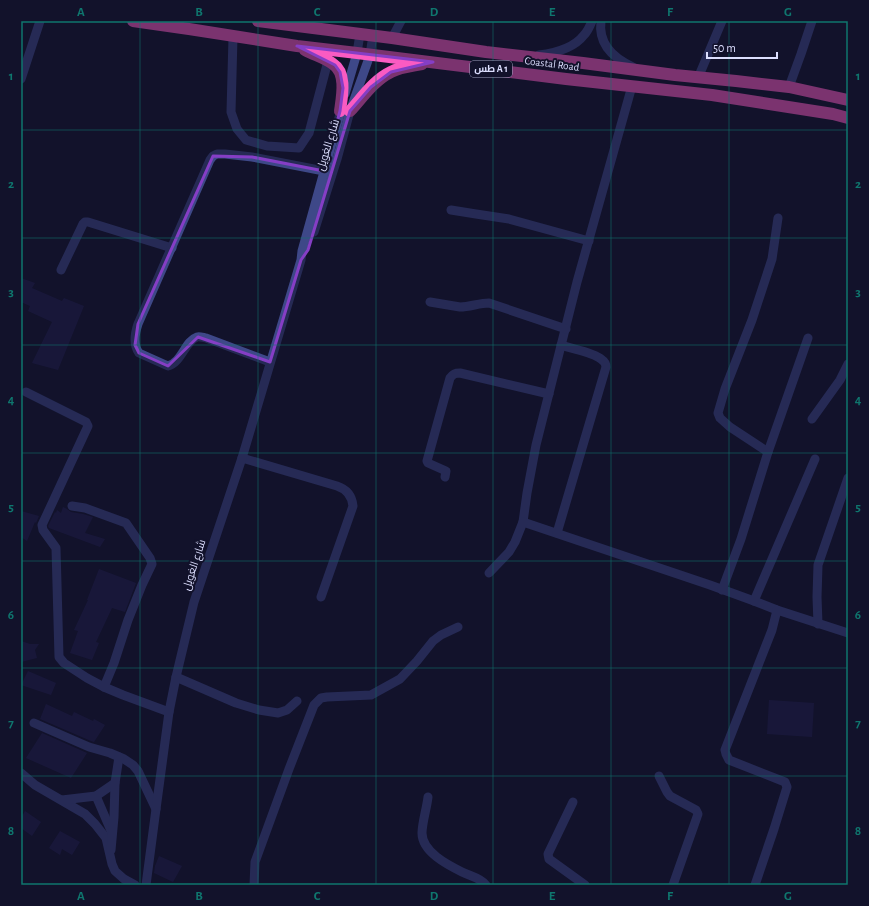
<svg xmlns="http://www.w3.org/2000/svg" width="869" height="906" viewBox="0 0 869 906" font-family="'Alegreya Sans',Cairo,sans-serif">
<style>
.building{fill:#201e4b}
.lines{fill:none;stroke-linecap:round;stroke-linejoin:round}
.minor{stroke:#3e4888;stroke-width:9}
.highway{stroke:#fa5bc2;stroke-width:12}
.marked{fill:none;stroke:#853ec5;stroke-width:3;stroke-linejoin:round}
.grid{fill:none;stroke:#0f766e;stroke-width:1;stroke-opacity:0.55}
.labels{text-anchor:middle;dominant-baseline:central;stroke-width:4;stroke-linejoin:round;paint-order:stroke}
.shield{fill:#12122b;stroke:#9fa1bf;stroke-width:1}
.shield-label{font-size:10px;font-weight:bold;fill:#dcdefe}
.street-label{font-size:11px;fill:#dcdefe;stroke:#12122b}
.neatline{fill:none;stroke:#0f766e;stroke-width:1.5}
.grid-label{font-size:13px;text-anchor:middle;font-weight:bold;fill:#0f766e}
</style>
<rect width="100%" height="100%" fill="#12122b"/>
<!-- building -->
<g class="building">
<polygon points="21,278 35,283 32,288 62,301 64,298 84,306 58,370 32,363 52,322 28,311 30,306 21,302"/>
<polygon points="63,507 67,509 71,512 83,514 93,517 85,533 105,539 100,547 49,528 48,526 55,512 56,513 57,510 61,513"/>
<polygon points="21,511 39,516 36,523 35,522 27,541 21,537"/>
<polygon points="99,569 136,583 125,612 112,608 96,642 99,643 92,660 70,653 78,631 74,630 88,600 87,600"/>
<polygon points="21,641 30,644 39,644 35,650 37,658 21,662"/>
<polygon points="28,671 56,683 51,695 21,685"/>
<polygon points="769,700 814,703 812,737 767,734"/>
<polygon points="46,704 72,716 74,712 93,721 94,719 105,725 94,742 91,741 40,719"/>
<polygon points="42,733 87,753 71,778 26,758"/>
<polygon points="25,811 41,822 32,836 21,828 21,818"/>
<polygon points="60,831 80,842 72,855 62,849 60,855 49,848"/>
<polygon points="159,856 182,866 173,882 154,873 155,866"/>
</g>
<g class="lines">
<!-- minor -->
<g class="minor">
<path d="M601,21C598,44 613,58 633,67"/>
<polyline points="233,37 231,112 237,129 246,140 267,146 299,148 309,133 328,61"/>
<polyline points="392,38 401,21"/>
<path d="M539,55C555,53 574,48 584,35C588,31 590,26 592,21"/>
<polyline points="698,78 722,21"/>
<polyline points="21,79 40,21"/>
<polyline points="632,86 577,282 536,445 527,493 523,522 710,585 754,601 777,610 848,633"/>
<polyline points="789,87 801,54 812,21"/>
<polyline points="345,94 357,53 360,34"/>
<polyline points="451,210 476,214 509,219 589,241"/>
<polyline points="314,232 337,159 350,111 370,55 373,35"/>
<polyline points="61,270 83,224 85,222 88,222 172,248"/>
<path d="M430,302L460,307C470,307 479,303 489,303L566,329"/>
<path d="M270,362L206,338C204,338 200,336 197,337C185,341 182,362 168,366L139,353C133,345 135,333 138,324L210,160L213,156L217,154H225L252,157L324,171"/>
<polyline points="26,392 86,422 88,426 42,525 43,530 56,548 59,657 64,663 87,678 104,687 123,695 169,712"/>
<polyline points="812,419 840,380 848,364"/>
<polyline points="768,452 730,427 720,418 718,413 725,389 752,320 772,259 778,218"/>
<path d="M242,458L337,486C346,489 352,496 353,506L321,597"/>
<path d="M445,477L446,471L428,463L427,461L450,378C453,374 455,373 460,373L549,394"/>
<polyline points="72,506 85,508 126,523 150,558 152,564 142,585 128,620 114,663 104,687"/>
<path d="M557,533L606,367C606,364 604,361 601,359C593,352 572,349 561,345"/>
<polyline points="489,573 509,552 515,542 523,522"/>
<polyline points="722,590 741,539 768,452 808,338"/>
<polyline points="754,601 815,459"/>
<polyline points="818,624 817,597 818,565 848,478"/>
<polyline points="176,677 236,703 259,710 278,713 287,710 297,701"/>
<polyline points="34,723 89,747 110,753 124,759 133,765 138,771 156,809"/>
<polyline points="21,773 35,785 85,814 95,824 106,838 112,864 115,871 124,879 135,885"/>
<polyline points="659,776 667,792 670,796 696,810 698,814 673,885"/>
<polyline points="96,796 112,833"/>
<path d="M428,797C427,807 422,823 422,833C422,852 448,865 462,872C470,876 481,878 486,885"/>
<polyline points="62,800 96,796 115,783"/>
<polyline points="573,802 548,854 549,859 585,885"/>
<polyline points="111,850 114,817 115,783 119,757"/>
<polyline points="146,885 156,809 169,712 176,677 194,602 242,458 301,260 302,251 342,107"/>
<polyline points="254,885 255,862 289,769 314,705 321,698 327,697 371,695 400,679 417,661 433,641 441,635 458,627"/>
<polyline points="755,885 774,829 787,787 785,782 729,760 726,754 725,750 772,630 777,610"/>
</g>
<!-- highway -->
<g class="highway">
<polyline points="133,21 189,29 297,46 357,53 566,79 712,95 833,114 848,118"/>
<polyline points="258,21 392,38 486,52 583,63 675,75 736,81 789,87 848,100"/>
<path d="M305,50C314,55 325,58 333,64C347,73 342,97 340,111"/>
<path d="M350,111C362,98 374,80 391,72C400,67 412,66 422,64"/>
</g>
</g>
<!-- marked area -->
<path d="M0 0H869V906H0ZM297,46L433,62L391,72L371,87L350,111L308,250L301,260L270,362L198,337L168,366L139,353L135,345L138,324L213,156L252,157L324,171L340,111L343,88L340,72L335,65Z" fill="#12122b" fill-opacity=".55" fill-rule="evenodd"/>
<path class="marked" d="M297,46L433,62L391,72L371,87L350,111L308,250L301,260L270,362L198,337L168,366L139,353L135,345L138,324L213,156L252,157L324,171L340,111L343,88L340,72L335,65Z"/>
<!-- grid -->
<path class="grid" d="M140,21V885M258,21V885M376,21V885M493,21V885M611,21V885M729,21V885M21,130H848M21,238H848M21,345H848M21,453H848M21,561H848M21,668H848M21,776H848"/>
<g class="labels">
<!-- shield labels -->
<rect class="shield" x="470" y="61" width="42" height="16" rx="3"/>
<g class="shield-label">
<text x="491" y="69">طس A 1</text>
</g>
<!-- street labels -->
<g class="street-label">
<text transform="translate(552 64) rotate(7)">Coastal Road</text>
<text transform="translate(328 145) rotate(-73)">شارع الغويل</text>
<text transform="translate(194 565) rotate(-72)">شارع الغويل</text>
</g>
</g>
<!-- border -->
<rect width="869" height="906" fill="none" stroke="#12122b" stroke-width="44"/>
<!-- scale -->
<path d="M707 52v6h70v-6" fill="none" stroke="#dcdefe" stroke-width="2"/>
<text x="713" y="52" font-size="12" fill="#dcdefe" stroke="#12122b" stroke-width="3" paint-order="stroke">50 m</text>
<rect x="22" y="22" width="825" height="862" class="neatline"/>
<g class="grid-label">
<text x="81" y="16">A</text>
<text x="199" y="16">B</text>
<text x="317" y="16">C</text>
<text x="434" y="16">D</text>
<text x="552" y="16">E</text>
<text x="670" y="16">F</text>
<text x="788" y="16">G</text>
<text x="11" y="80">1</text>
<text x="858" y="80">1</text>
<text x="11" y="188">2</text>
<text x="858" y="188">2</text>
<text x="11" y="296">3</text>
<text x="858" y="296">3</text>
<text x="11" y="404">4</text>
<text x="858" y="404">4</text>
<text x="11" y="511">5</text>
<text x="858" y="511">5</text>
<text x="11" y="619">6</text>
<text x="858" y="619">6</text>
<text x="11" y="727">7</text>
<text x="858" y="727">7</text>
<text x="11" y="835">8</text>
<text x="858" y="835">8</text>
<text x="81" y="900">A</text>
<text x="199" y="900">B</text>
<text x="317" y="900">C</text>
<text x="434" y="900">D</text>
<text x="552" y="900">E</text>
<text x="670" y="900">F</text>
<text x="788" y="900">G</text>
</g>
</svg>
